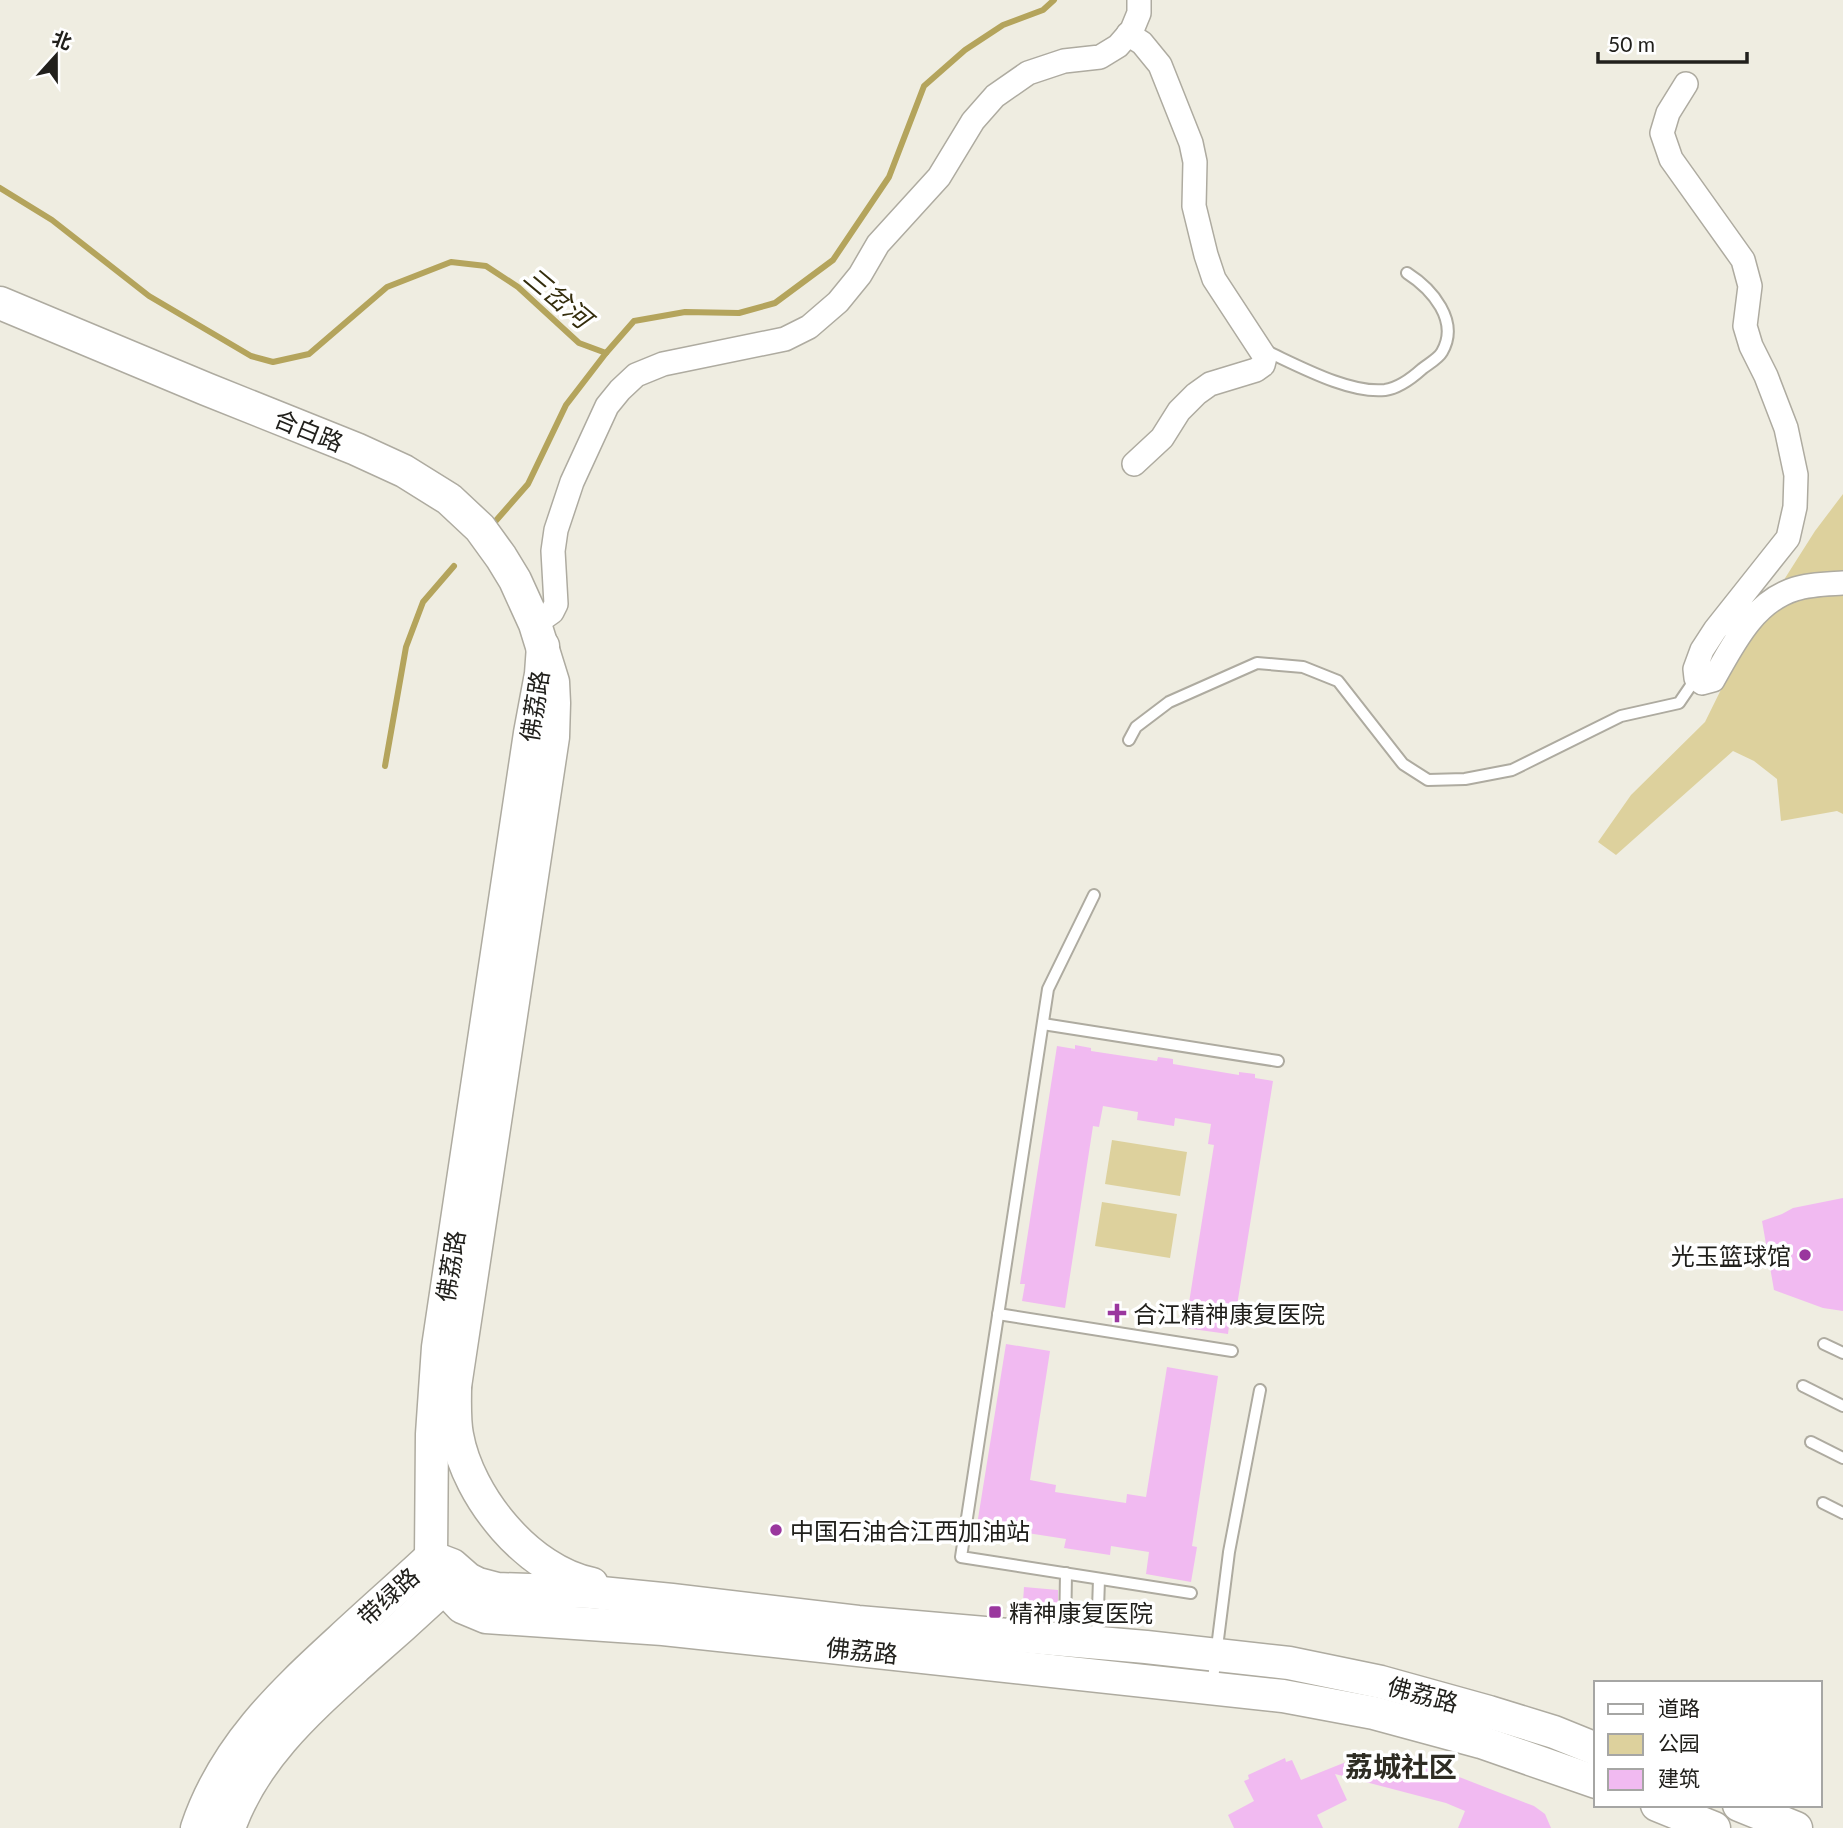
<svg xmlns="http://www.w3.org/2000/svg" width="1843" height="1828" viewBox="0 0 1843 1828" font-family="Lato,'Noto Sans SC',sans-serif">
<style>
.green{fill:#ddd19d}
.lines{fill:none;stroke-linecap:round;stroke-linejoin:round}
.stream{stroke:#b4a45c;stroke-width:6}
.building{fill:#f1baf1}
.lane-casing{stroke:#aeaba0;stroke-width:14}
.street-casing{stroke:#aeaba0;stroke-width:26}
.secondary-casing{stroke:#aeaba0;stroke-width:35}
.lane{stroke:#fff;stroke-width:10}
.street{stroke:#fff;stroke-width:23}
.secondary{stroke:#fff;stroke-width:32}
.poi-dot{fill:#9a379e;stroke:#fff;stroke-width:2.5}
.labels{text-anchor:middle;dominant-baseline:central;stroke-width:7;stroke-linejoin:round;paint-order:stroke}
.street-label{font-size:24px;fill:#21201c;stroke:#fff}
.poi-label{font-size:24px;fill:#21201c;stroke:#fff;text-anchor:start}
.water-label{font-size:26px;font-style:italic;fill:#342d0c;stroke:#fff}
.quarter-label{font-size:28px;font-weight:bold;fill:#2e2c23;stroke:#fff}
</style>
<rect width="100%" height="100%" fill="#efede1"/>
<!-- green -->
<g class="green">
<polygon points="1843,494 1843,814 1837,811 1781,821 1777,779 1754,761 1733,751 1616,855 1598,842 1631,795 1705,722 1744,643 1815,531"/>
<polygon points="1112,1140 1187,1152 1180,1196 1105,1184"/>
<polygon points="1102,1202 1177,1214 1170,1258 1095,1246"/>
</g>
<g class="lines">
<!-- stream -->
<g class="stream">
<polyline points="0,188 52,220 149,296 251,356 273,362 309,354 387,287 451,262 486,266 518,287 579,343 606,353 634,321 685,312 739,313 775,303 833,260 889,177 924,86 965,50 1003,25 1043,10 1054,0"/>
<polyline points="493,524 528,484 566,405 606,353"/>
<polyline points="385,766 406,647 423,602 454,566"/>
</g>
</g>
<!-- building -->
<g class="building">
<polygon points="1075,1045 1091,1048 1091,1051 1157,1061 1158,1057 1173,1059 1173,1064 1239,1075 1239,1072 1255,1074 1255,1078 1273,1081 1235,1318 1230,1318 1228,1334 1185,1328 1214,1145 1208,1144 1211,1124 1175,1118 1174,1126 1137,1120 1138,1112 1103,1106 1099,1127 1093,1126 1065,1308 1022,1301 1025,1284 1020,1284 1057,1046 1075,1049"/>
<polygon points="1843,1198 1843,1311 1823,1308 1774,1290 1762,1221 1782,1214 1793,1208"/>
<polygon points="1006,1344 1050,1351 1030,1480 1056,1485 1055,1492 1126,1503 1127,1494 1146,1497 1167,1367 1218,1376 1192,1546 1197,1547 1191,1582 1146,1574 1149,1552 1111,1546 1110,1555 1064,1548 1066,1539 977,1525"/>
<polygon points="1024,1587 1058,1590 1058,1606 1023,1602"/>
<polygon points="1361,1750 1454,1775 1534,1806 1545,1814 1551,1828 1458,1828 1465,1811 1446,1803 1335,1774 1347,1800 1317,1815 1323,1828 1234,1828 1228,1815 1254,1801 1244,1781 1249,1779 1248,1775 1285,1758 1286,1762 1292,1760 1301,1780 1351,1760 1356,1751"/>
</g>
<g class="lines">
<!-- lane casing -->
<g class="lane-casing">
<g id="lane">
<path d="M1264,350C1297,365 1349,394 1385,390C1399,388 1412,378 1422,369C1428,364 1438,359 1442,352C1460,321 1432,289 1407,273"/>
<polyline points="1129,740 1136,727 1169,702 1257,663 1303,667 1338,681 1403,764 1428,780 1465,779 1512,770 1621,716 1679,703 1696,678"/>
<polyline points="1094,895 1048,989 961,1557 1191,1593"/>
<polyline points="1043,1024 1278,1061"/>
<polyline points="998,1314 1232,1351"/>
<polyline points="1824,1344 1843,1353"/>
<polyline points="1803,1386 1843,1406"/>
<polyline points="1811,1442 1843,1458"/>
<polyline points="1823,1503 1843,1513"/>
<polyline points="1065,1637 1066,1573"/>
<polyline points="1097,1640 1099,1579"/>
<polyline points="1212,1687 1229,1552 1260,1390"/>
</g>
</g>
<!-- street casing -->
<g class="street-casing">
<g id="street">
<polyline points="1128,34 1142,43 1160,65 1191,143 1195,162 1194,206 1206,255 1214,279 1265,357 1263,365 1256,370 1210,384 1196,394 1179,411 1162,438 1134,464"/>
<path d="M1686,84L1668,113L1662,133L1671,159L1743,260L1750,286L1745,326L1751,346L1766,376L1786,428L1796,475L1795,507L1788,538L1715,630L1702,650L1695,669L1696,678L1702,683L1713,680C1733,645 1753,602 1795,589C1810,584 1827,584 1843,583"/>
<polyline points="535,624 552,612 556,604 553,551 556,530 572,482 607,406 620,390 636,375 663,364 785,339 809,327 838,302 860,275 878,244 939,177 973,121 995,96 1028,73 1064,61 1100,57 1118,46 1132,30 1139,13 1139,0"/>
</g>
</g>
<!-- secondary casing -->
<g class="secondary-casing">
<g id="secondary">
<polyline points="0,303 206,389 356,449 404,471 449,499 480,528 501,557 515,580 535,624 553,682 554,703 553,737 454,1393"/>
<polyline points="543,646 541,674 530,733 438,1347 432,1434 431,1557 433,1569 444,1588 462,1607 486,1617 663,1629 1283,1696 1374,1713 1481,1742 1596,1782"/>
<path d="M455,1386C455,1402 454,1419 457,1435C468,1497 528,1571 592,1584"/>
<polyline points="1657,1805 1714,1828"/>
<polyline points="1739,1805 1796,1828"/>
<path d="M197,1828C224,1748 280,1695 340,1640C370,1612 401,1585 431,1557L452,1565L468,1579L478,1584L497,1589L591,1592L672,1600L858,1622L1146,1647L1289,1663L1381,1682L1489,1712L1554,1732L1596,1749"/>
<path d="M229,1828C253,1760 304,1714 356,1667C386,1641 415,1615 444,1588L450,1570"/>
</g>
</g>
<!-- lane -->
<use href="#lane" class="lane"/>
<!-- street -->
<use href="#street" class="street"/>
<!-- secondary -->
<use href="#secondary" class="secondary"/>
</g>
<!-- markers -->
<g class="poi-dot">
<circle cx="1805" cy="1255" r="7"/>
<path d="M1113.5 1302.5h7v7h7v7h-7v7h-7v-7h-7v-7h7z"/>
<circle cx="776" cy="1530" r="7"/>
<rect x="988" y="1605" width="14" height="14" rx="3.5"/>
</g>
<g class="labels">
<!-- street labels -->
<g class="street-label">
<text transform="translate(309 430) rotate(22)">合白路</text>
<text transform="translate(534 706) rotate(-81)">佛荔路</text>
<text transform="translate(450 1266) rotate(-81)">佛荔路</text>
<text transform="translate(388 1596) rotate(-42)">带绿路</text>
<text transform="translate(862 1650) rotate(6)">佛荔路</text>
<text transform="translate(1423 1694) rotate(15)">佛荔路</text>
</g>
<!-- poi labels -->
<g class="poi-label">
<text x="1791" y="1255" text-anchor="end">光玉篮球馆</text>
<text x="1133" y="1313">合江精神康复医院</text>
<text x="790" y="1530">中国石油合江西加油站</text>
<text x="1009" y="1612">精神康复医院</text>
</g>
<!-- water labels -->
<g class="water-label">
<text transform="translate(558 297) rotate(40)">三岔河</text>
</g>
<!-- quarter labels -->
<g class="quarter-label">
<text x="1401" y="1766">荔城社区</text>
</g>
</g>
<!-- legend -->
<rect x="1594" y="1681" width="228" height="126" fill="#ffffff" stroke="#a6a6a4" stroke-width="2"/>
<rect x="1608" y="1704" width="35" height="10" fill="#ffffff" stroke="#a6a6a4" stroke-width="2"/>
<text x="1658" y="1716" font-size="21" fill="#21201c">道路</text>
<rect x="1608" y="1734" width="35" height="21" fill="#ddd19d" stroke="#a6a6a4" stroke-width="2"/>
<text x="1658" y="1751" font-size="21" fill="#21201c">公园</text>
<rect x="1608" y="1769" width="35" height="21" fill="#f1baf1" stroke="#a6a6a4" stroke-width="2"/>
<text x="1658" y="1786" font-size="21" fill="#21201c">建筑</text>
<!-- north arrow -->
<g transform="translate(56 56) rotate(21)" stroke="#ffffff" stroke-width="5" paint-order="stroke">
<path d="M0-5L12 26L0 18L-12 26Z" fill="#21201c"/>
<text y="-10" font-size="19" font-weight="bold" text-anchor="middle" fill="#21201c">北</text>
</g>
<!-- scale -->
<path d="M1598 52v10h149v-10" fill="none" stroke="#21201c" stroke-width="3.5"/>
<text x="1608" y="52" font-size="21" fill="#21201c" stroke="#ffffff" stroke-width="5" paint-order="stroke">50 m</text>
</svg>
